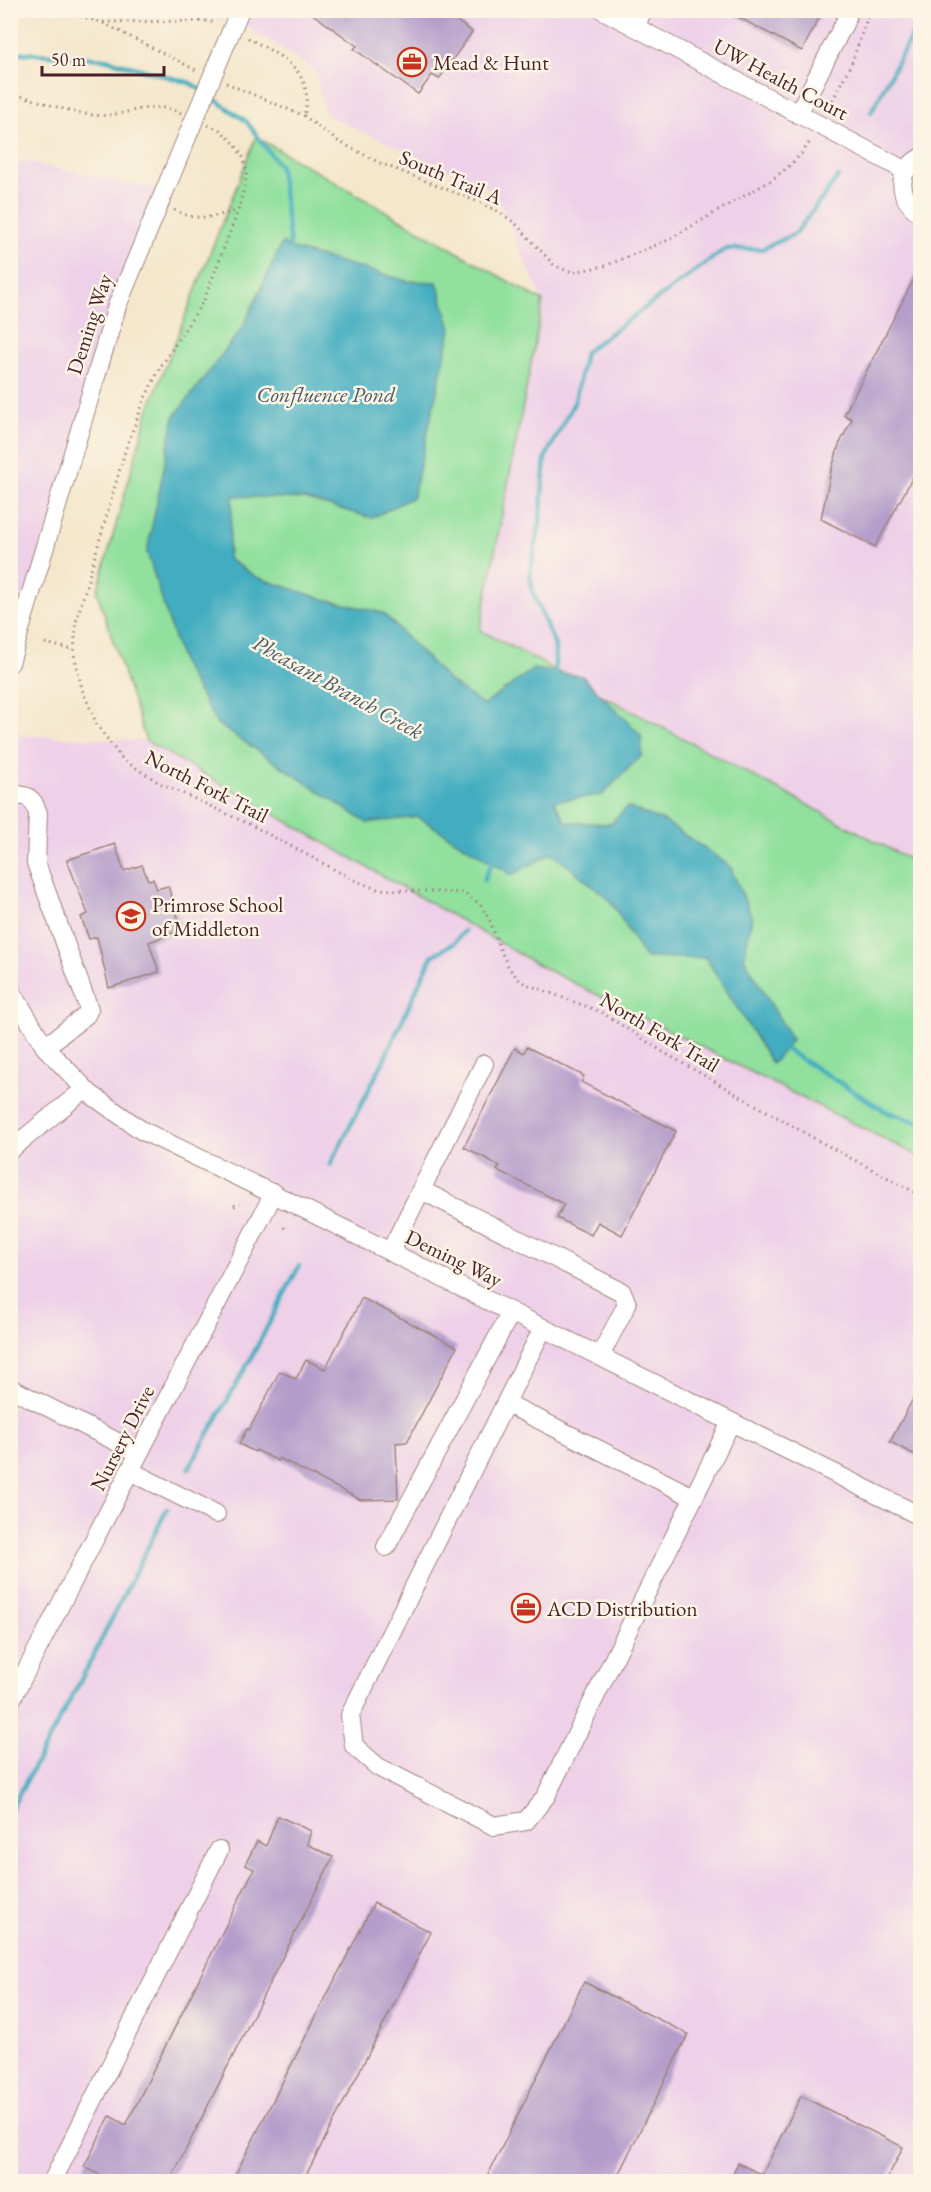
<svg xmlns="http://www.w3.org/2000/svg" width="931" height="2192" viewBox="0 0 931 2192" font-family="'EB Garamond',serif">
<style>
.built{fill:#eed0e8}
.green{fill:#91e09e;stroke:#6e8064;stroke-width:1.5}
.water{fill:#42adc0;stroke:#466676;stroke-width:1.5}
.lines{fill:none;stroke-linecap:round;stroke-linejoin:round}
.stream{stroke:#42adc0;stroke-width:4.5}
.building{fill:#b49dca}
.minor-casing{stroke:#9f837c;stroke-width:20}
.path{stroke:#9f837c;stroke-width:3;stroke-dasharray:1.5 4.5;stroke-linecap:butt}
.minor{stroke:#fff;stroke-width:18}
.minor-bridge-casing{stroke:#9f837c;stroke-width:20;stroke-linecap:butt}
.minor-bridge{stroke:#fff;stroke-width:18}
.labels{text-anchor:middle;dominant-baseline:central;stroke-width:5;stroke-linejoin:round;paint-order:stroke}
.poi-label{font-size:21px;fill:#4a1f2b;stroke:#fcf5e5;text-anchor:start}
.street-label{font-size:21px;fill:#4a1f2b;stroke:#fcf5e5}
.water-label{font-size:22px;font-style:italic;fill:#475867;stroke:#fcf5e5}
</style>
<rect width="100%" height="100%" fill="#fcf5e5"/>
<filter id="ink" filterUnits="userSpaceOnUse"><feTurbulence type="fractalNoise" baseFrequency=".0167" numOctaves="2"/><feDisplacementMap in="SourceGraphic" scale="12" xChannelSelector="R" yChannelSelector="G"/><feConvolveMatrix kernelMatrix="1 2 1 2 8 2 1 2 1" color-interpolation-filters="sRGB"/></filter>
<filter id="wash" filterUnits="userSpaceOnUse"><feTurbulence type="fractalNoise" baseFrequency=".008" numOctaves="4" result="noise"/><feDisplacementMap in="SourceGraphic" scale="24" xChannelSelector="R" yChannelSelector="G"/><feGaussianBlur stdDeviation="1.35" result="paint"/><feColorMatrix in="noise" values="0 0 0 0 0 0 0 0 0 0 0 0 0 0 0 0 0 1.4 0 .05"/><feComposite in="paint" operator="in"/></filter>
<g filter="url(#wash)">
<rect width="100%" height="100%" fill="#f4e7cc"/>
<!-- built -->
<g class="built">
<polygon points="150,11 920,11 920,864 480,630 543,301 494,191 326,115 314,69 236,20"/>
<polygon points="11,159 164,190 11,663"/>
<polygon points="11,735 146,741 542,967 920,1157 920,2181 11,2182"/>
</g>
<!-- green -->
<polygon class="green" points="256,137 543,301 480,630 920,865 920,1157 542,967 146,741 97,592 149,408"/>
<!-- water -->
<polygon class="water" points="282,243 290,248 407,281 437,282 451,329 413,497 372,518 304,499 233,496 228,559 256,577 320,598 383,613 449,681 484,705 533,669 582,676 641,735 642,755 602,795 554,801 566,822 610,824 627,807 664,821 730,866 752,917 744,958 792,1040 772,1064 706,958 645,958 610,900 552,853 512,875 418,817 367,823 217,724 182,663 147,552 174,417 243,327"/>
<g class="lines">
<!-- stream -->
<g class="stream">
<polyline points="10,52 105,59 190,83 203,91"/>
<polyline points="210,96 246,121 280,167 291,251"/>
<polyline points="871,112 917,25 917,10"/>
<polyline points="555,679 555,646 533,593 530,574 540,522 545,458 575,401 585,352 725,249 762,249 795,234 838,177"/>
<polyline points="484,880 494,858"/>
<polyline points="782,1044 785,1049 887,1112 920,1123"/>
<polyline points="330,1165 382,1064 432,956 454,943 464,931"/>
<polyline points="189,1468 250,1360 299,1266"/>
<polyline points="10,1811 83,1676 167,1509"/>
</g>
</g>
<g id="blocks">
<!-- building -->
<g class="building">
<polygon points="307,10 442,10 472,32 439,79 432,75 418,94 354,49 357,46"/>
<polygon points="725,10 823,10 802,51"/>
<polygon points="921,265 921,462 875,547 821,519 831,471 839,445 852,419 844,415"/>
<polygon points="115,844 124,871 142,865 148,880 153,879 157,889 168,886 182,930 149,942 159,972 109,988 97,937 89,939 81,917 88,914 67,860"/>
<polygon points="527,1047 584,1076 581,1082 676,1131 622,1235 598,1222 591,1235 557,1218 564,1204 497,1170 500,1166 464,1147 515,1048 524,1053"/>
<polygon points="362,1298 457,1347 407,1442 396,1443 398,1499 361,1500 279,1458 278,1461 256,1450 255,1452 239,1444 247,1429 249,1430 280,1371 296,1379 306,1360 325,1369"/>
<polygon points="921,1384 921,1458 890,1442"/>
<polygon points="278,1816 311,1831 307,1844 333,1857 170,2181 113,2181 84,2167 110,2116 126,2125 254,1869 245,1865 257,1841 266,1846"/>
<polygon points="374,1903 431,1932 303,2181 232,2181"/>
<polygon points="584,1982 688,2034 615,2181 485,2181"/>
<polygon points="801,2096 903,2147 886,2181 729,2181 738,2163 762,2175"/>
</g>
</g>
</g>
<g filter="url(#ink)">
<use href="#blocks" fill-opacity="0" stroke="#9f837c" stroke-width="1.5"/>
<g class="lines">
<!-- minor casing -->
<g class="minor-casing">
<g id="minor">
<polyline points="603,10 906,171"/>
<polyline points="635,27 643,10"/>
<polyline points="219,60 240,10"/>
<polyline points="798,114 845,22 849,10"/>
<path d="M920,158C895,172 898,198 920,213"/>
<polyline points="10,663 117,306 187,137"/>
<polyline points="10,793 28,797 33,802 38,813 36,863 89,1009 86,1015 45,1047"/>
<polyline points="10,989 45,1047 89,1093 141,1130 296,1205 920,1516"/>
<polyline points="484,1064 421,1190 622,1292 627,1304 600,1356"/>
<polyline points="10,1150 85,1089"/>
<polyline points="390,1252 421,1190"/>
<polyline points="543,1328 350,1715 354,1746 378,1767 494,1826 526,1821 546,1796 731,1422"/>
<polyline points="10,1388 139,1453"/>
<polyline points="506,1403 693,1497"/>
<polyline points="130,1471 216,1514"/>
<polyline points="386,1547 511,1312"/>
<polyline points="10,1702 274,1193"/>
<polyline points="52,2182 219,1850"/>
</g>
</g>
<!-- path -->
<g class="path">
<polyline points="57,10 101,22 198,71"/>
<polyline points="103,22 208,21 215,23"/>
<path d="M248,38C282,57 316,70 304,116"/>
<polyline points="226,83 304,116 336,140 380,163 481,203 501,213 516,224 553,264 562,269 573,272 605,266 666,241 770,181 788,167 802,153 811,140"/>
<path d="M10,93C38,99 64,112 93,115C124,119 148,98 181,113"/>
<polyline points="827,111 852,62 870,10"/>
<polyline points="208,125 220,130 234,143 243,157 247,171 245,185 238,211 204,300 161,366 145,398 126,448 76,622 74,654 82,689 97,725 122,759 158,782 251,825 354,880 376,889 464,893 480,904 490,921 500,949 509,968 521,982 601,1012 663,1052 817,1140 920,1195"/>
<path d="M174,210C199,222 211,217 237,211"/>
<polyline points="45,643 74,650"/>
<polyline points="234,1206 240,1204"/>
<polyline points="284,1227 286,1232"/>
</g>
<!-- minor -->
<use href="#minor" class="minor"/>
<!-- minor-bridge casing -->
<g class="minor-bridge-casing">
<polyline id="minor-bridge" points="187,137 219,60"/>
</g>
<!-- minor-bridge -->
<use href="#minor-bridge" class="minor-bridge"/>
</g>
</g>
<!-- icons -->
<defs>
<g id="office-ring" transform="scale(1.5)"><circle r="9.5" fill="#fcf5e5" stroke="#c8321e" stroke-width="1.5"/><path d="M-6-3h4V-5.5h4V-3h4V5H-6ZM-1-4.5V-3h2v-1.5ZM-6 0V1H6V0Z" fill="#c8321e"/></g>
<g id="school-ring" transform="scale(1.5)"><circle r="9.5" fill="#fcf5e5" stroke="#c8321e" stroke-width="1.5"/><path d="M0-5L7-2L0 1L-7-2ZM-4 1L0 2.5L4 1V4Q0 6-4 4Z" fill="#c8321e"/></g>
</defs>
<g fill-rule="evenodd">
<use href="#office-ring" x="412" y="62"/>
<use href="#school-ring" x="131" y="916"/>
<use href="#office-ring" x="526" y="1608"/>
</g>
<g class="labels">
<!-- poi labels -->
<g class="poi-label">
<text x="433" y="62">Mead &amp; Hunt</text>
<text x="152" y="904">Primrose School<tspan x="152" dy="24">of Middleton</tspan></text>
<text x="547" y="1608">ACD Distribution</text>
</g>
<!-- street labels -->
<g class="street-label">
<text transform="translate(781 79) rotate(28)">UW Health Court</text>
<text transform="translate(451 177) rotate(23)">South Trail A</text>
<text transform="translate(89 324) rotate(-72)">Deming Way</text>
<text transform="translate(207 786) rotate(27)">North Fork Trail</text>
<text transform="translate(660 1032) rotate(31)">North Fork Trail</text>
<text transform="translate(454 1258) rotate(26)">Deming Way</text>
<text transform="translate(122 1438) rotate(-63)">Nursery Drive</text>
</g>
<!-- water labels -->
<g class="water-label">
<text x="326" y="394">Confluence Pond</text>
<text transform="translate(338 687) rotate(29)">Pheasant Branch Creek</text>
</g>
</g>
<!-- margin -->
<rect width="931" height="2192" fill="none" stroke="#fcf5e5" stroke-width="36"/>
<!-- scale -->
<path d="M42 66v9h122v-9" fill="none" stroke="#4a1f2b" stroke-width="3"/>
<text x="51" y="66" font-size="18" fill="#4a1f2b" stroke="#fcf5e5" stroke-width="4.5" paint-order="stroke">50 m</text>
</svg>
